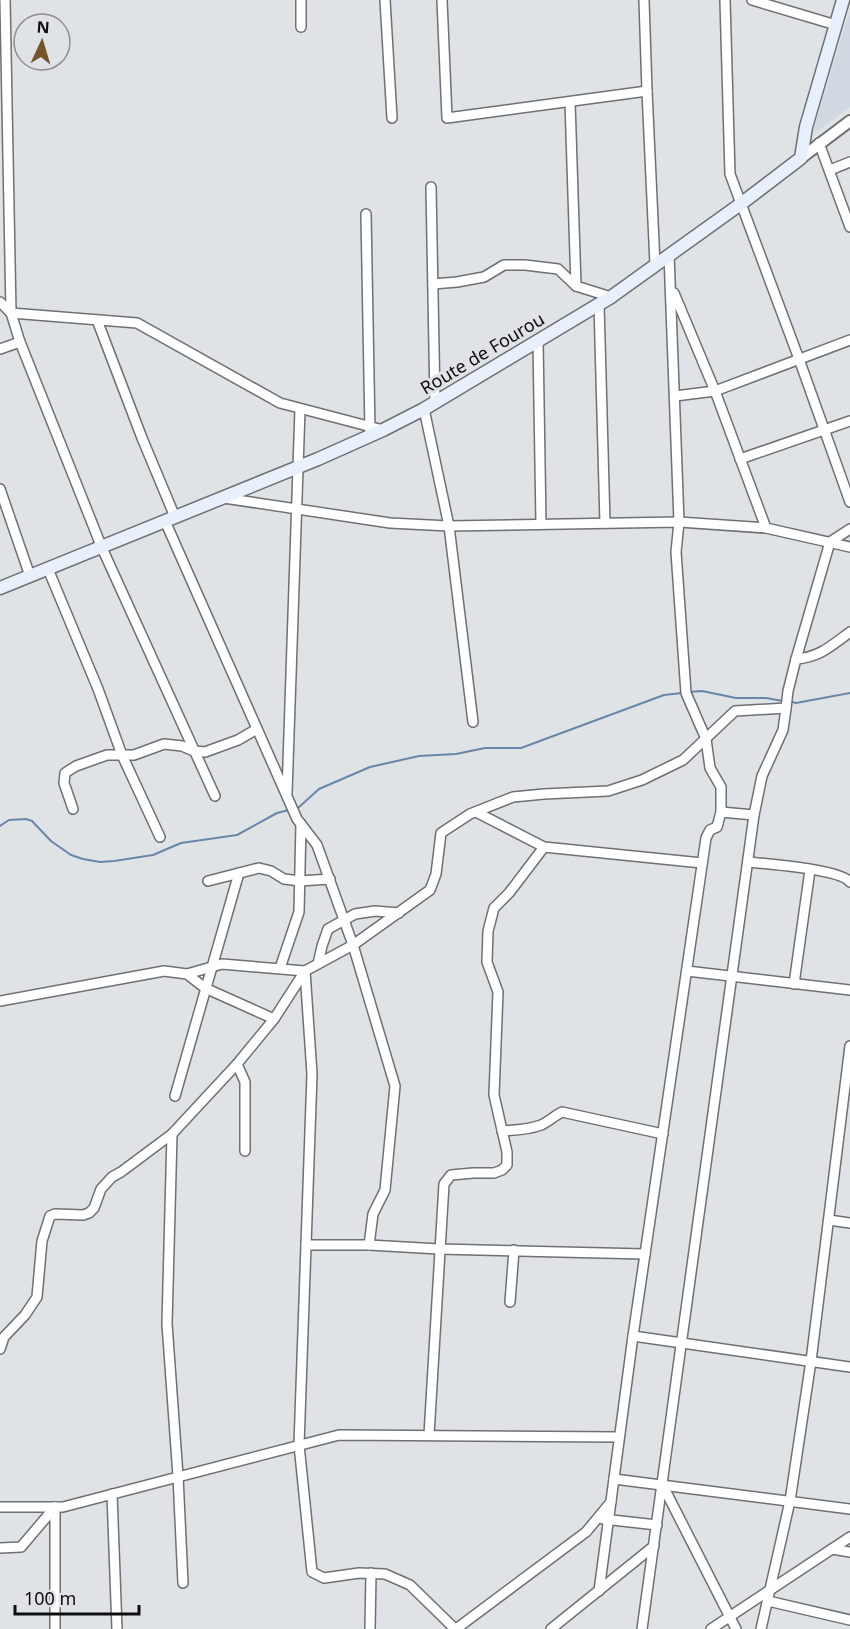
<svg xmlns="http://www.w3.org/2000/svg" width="850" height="1629" viewBox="0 0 850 1629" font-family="'Noto Sans',sans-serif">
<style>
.built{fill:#d0d8e1}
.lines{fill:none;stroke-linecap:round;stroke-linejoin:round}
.stream{stroke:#6886a9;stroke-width:2}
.minor-casing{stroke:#6e7073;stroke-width:12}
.tertiary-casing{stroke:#6e7073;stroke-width:14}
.secondary-casing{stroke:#6e7073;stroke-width:15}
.minor{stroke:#fff;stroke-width:9}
.tertiary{stroke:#fff;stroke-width:10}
.secondary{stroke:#e7f0fb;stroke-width:12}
.labels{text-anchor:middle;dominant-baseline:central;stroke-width:6;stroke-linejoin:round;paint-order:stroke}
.street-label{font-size:18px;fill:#0d0e0f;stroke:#e0e3e6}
</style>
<rect width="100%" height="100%" fill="#e0e3e6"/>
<!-- built -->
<polygon class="built" points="850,10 850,107 815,133 814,128"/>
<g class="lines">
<!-- stream -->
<g class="stream">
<polyline points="688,692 702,691 736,698 766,698 783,701"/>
<polyline points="789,701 796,703 850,693"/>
<polyline points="295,809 298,808 319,789 370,767 419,756 456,754 485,748 521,748 664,695 682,693"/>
<polyline points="0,826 9,820 26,819 32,821 51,841 71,855 83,859 100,862 114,861 153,855 181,843 237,835 277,813 289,810"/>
</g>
<!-- minor casing -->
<g class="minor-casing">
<g id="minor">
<polyline points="5,0 11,313 20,342 102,548 215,796"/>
<polyline points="301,0 301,27"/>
<polyline points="385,0 392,118"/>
<polyline points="442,0 447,118 647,91"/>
<polyline points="644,0 647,91 655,264"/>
<polyline points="725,0 730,174 799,359 850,502"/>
<polyline points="752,0 836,25"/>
<polyline points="570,102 576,286"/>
<polyline points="819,143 850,227"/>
<polyline points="830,170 850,162"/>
<polyline points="431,187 435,402"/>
<polyline points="366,214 370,431"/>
<polyline points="433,284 457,282 484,277 504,265 525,265 558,269 576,286 611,297"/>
<polyline points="674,293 715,391 766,528"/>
<polyline points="0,302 11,313 137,323 280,403 383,430"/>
<polyline points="599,304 605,523"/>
<polyline points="97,320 142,438 175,517"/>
<polyline points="538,341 541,524"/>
<polyline points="0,349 20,342"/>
<polyline points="675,396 715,391 850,340"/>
<polyline points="424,409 449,526 473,722"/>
<polyline points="740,459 850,421"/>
<polyline points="0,489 30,576"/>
<polyline points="224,498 390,523 449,526 679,522 766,528 850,547"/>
<polyline points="165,521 297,819 317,845 353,945 395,1086 385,1190 373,1214 369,1245"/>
<polyline points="48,569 98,689 122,755 160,837"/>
<path d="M796,659C820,657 831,646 850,632"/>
<polyline points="287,793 300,409"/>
<polyline points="73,809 64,783 65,773 76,766 107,755 134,755 164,744 182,746 194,751 205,752 238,740 257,729"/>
<polyline points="476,812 544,847 702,863"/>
<polyline points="721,812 754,815"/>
<path d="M748,862C767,864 840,869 850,882"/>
<polyline points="208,881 259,868 271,871 284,879 300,881 330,879"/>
<polyline points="318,964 322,946 328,929 355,914 375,911 399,913"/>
<polyline points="280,968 299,912 301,824"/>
<polyline points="687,971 850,990"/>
<polyline points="187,974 222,964 305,971 312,1074 299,1445 312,1572 324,1578 359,1573 385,1574 410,1585 455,1629"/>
<polyline points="794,984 810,870"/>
<polyline points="0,1001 164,971 187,974 205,988 274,1019"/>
<polyline points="237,1064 245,1082 245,1151"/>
<polyline points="175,1096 239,873"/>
<path d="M502,1131C515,1130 528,1130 541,1125C548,1122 554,1116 562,1112L663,1134"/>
<polyline points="172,1134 167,1324 178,1476 183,1583"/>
<polyline points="829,1220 850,1223"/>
<polyline points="306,1245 369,1245 439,1249 645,1254"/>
<polyline points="510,1302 514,1250"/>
<polyline points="633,1336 850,1367"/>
<polyline points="0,1349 4,1337 25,1315 37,1297 42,1241 50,1216 55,1214 83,1215 89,1213 94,1208 101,1189 112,1177 121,1172 172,1134 237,1064 274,1019 305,971 353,945 430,890 436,874 441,833 470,814 513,797 544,794 608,791 642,780 683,760 735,711 786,708 788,691 796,659 830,542 850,529"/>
<polyline points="429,1435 444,1184 451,1175 473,1173 494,1173 502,1170 507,1165 507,1152 494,1095 498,992 487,962 488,931 494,908 509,893 544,847"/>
<polyline points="614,1479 850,1509"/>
<polyline points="662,1484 736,1629"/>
<polyline points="112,1494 117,1629"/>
<polyline points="0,1507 63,1507 339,1435 619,1437"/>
<polyline points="603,1519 657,1525"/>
<polyline points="0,1548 21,1547 55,1507"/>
<polyline points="832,1549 850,1552"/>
<polyline points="599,1591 633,1336 706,838 710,830 717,827 721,812 721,787 710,768 706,739 686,693 676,552 679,522 669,254"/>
<polyline points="768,1601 850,1620"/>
<polyline points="55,1629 55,1507"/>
<polyline points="370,1629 371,1573"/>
<polyline points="456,1629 586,1532 611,1502"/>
<polyline points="551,1629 654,1546"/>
<polyline points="642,1629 754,815 762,776 783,730 786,708"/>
<polyline points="711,1629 850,1537"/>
<polyline points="761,1629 790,1501 811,1361 850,1046"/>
</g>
</g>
<!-- tertiary casing -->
<g class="tertiary-casing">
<polyline id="tertiary" points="801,158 850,121"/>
</g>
<!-- secondary casing -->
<g class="secondary-casing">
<polyline id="secondary" points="0,588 318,459 383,430 424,409 611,297 742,203 801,158 806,127 843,0"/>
</g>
<!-- minor -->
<use href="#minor" class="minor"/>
<!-- tertiary -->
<use href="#tertiary" class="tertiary"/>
<!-- secondary -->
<use href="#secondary" class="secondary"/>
</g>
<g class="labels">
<!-- street labels -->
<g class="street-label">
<text transform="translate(482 353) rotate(-31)">Route de Fourou</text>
</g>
</g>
<!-- north arrow -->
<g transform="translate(42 42) rotate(4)"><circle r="28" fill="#e0e3e6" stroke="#8c8e90" stroke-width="1.5"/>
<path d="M0-4.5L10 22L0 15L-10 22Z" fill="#74542a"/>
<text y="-9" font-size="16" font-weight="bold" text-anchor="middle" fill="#0d0e0f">N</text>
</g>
<!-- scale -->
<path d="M15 1605v9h124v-9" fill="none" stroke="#0d0e0f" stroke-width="3"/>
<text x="24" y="1605" font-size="18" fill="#0d0e0f" stroke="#e0e3e6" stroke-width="4.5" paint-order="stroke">100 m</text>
</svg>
